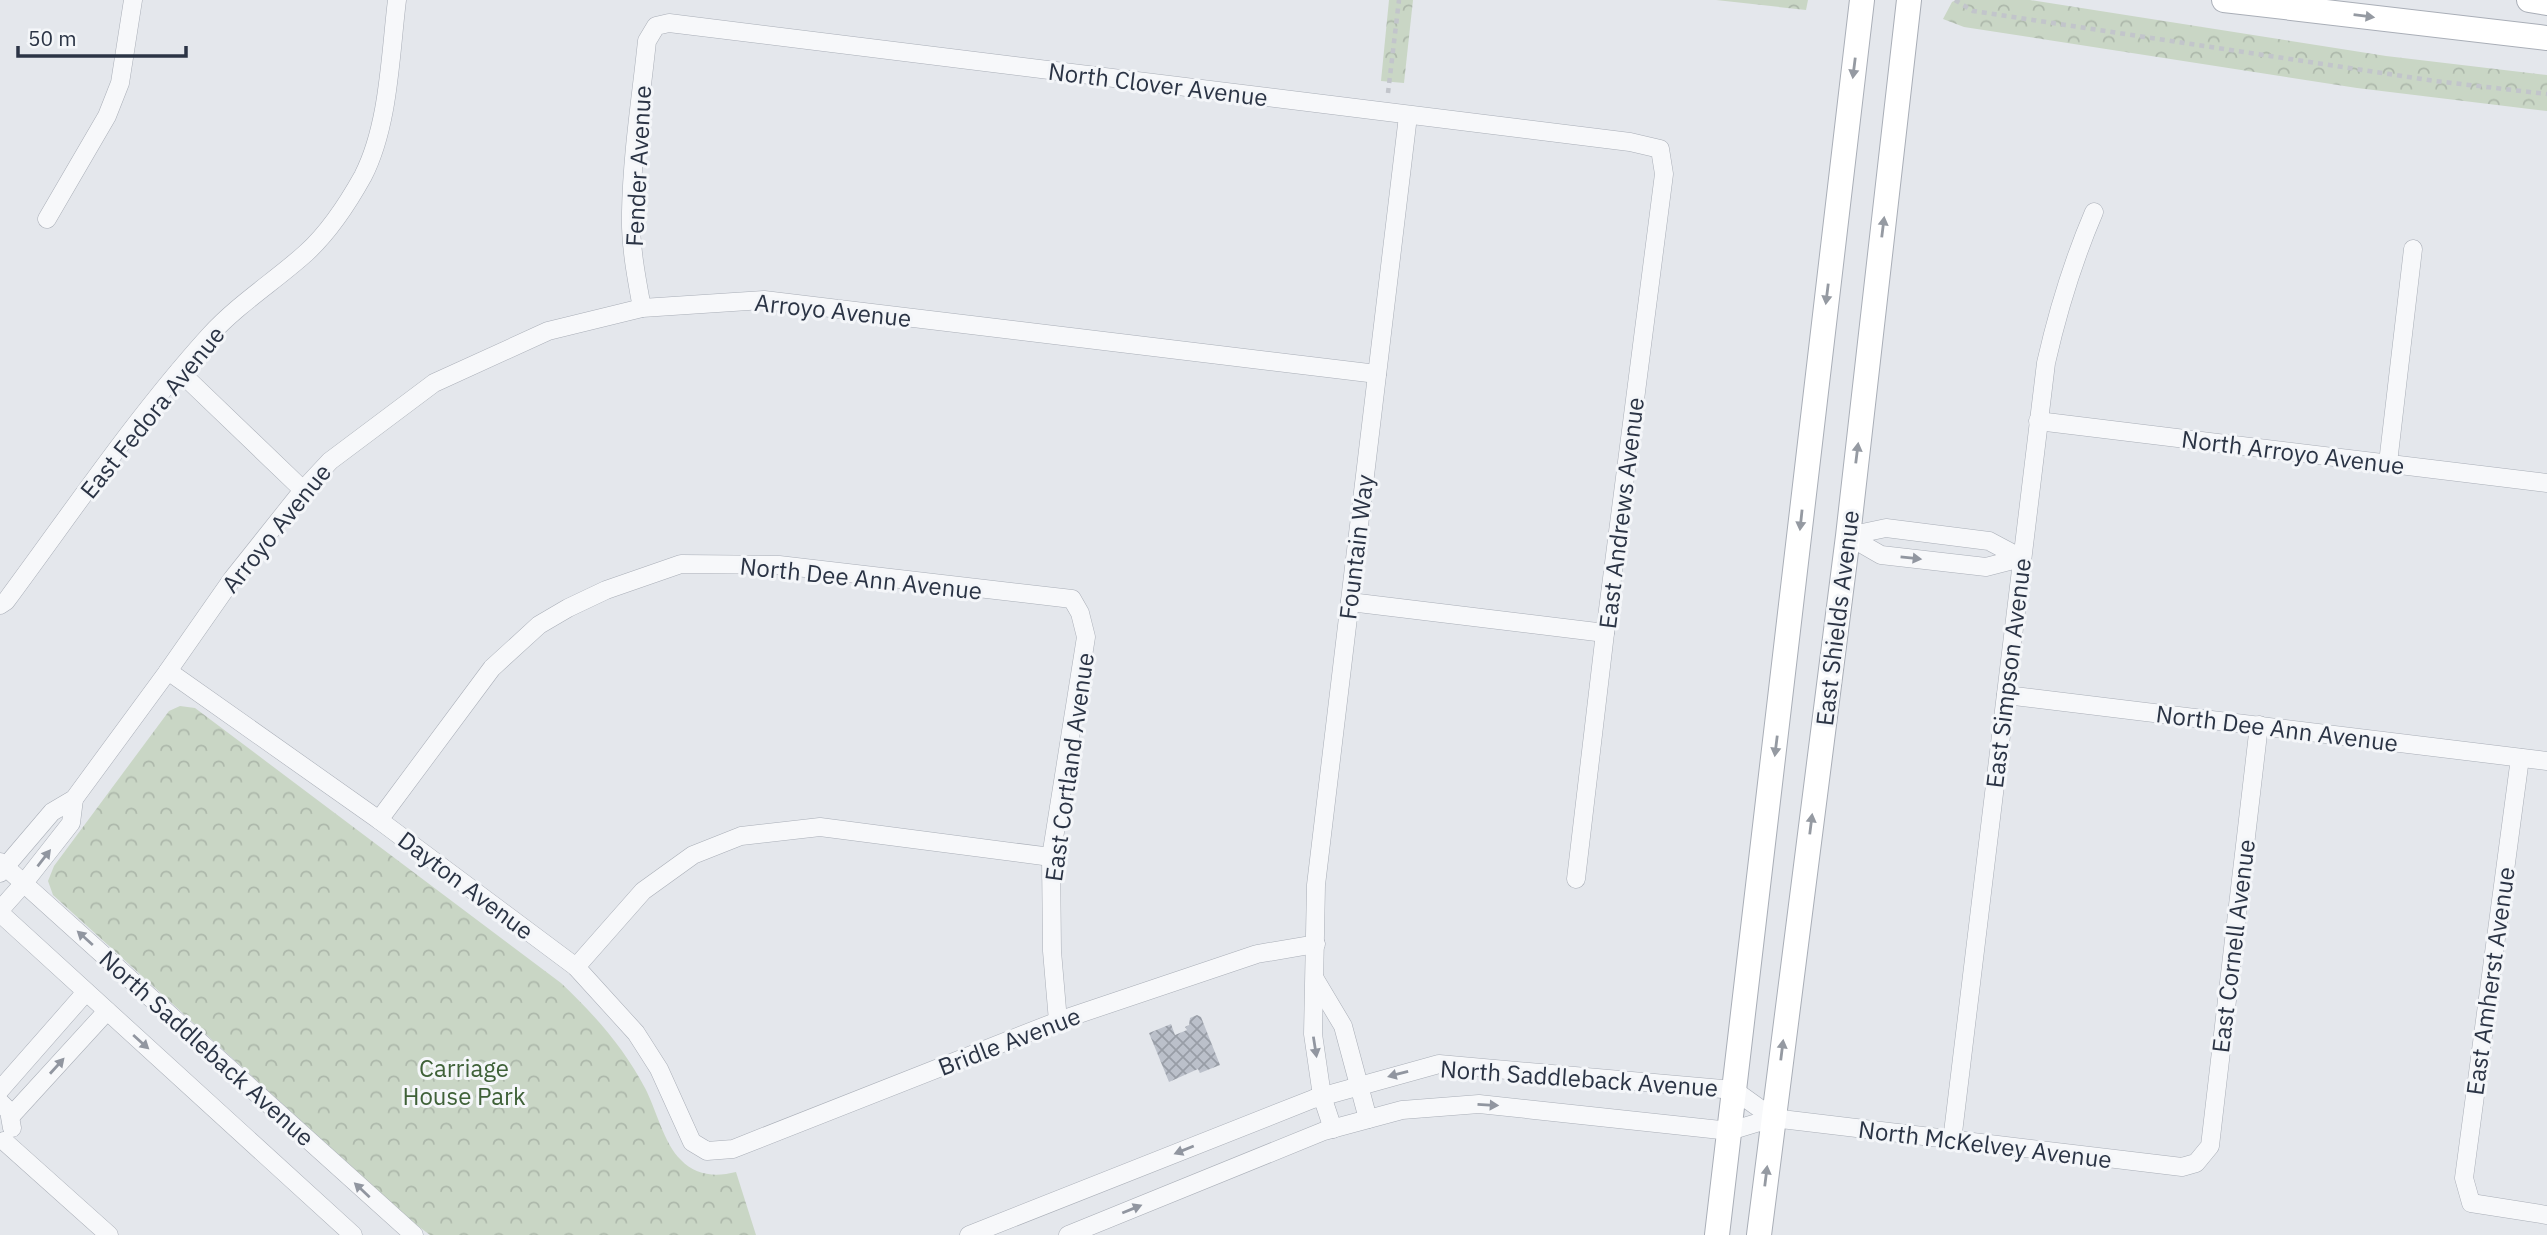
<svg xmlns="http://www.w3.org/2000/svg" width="2547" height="1235" viewBox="0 0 2547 1235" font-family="'IBM Plex Sans',sans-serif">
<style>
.park{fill:url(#park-crowns)}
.building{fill:url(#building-cross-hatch)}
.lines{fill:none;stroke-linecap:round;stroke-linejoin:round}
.street-casing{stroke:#a9aeb7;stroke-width:19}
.secondary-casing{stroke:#a9aeb7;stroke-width:26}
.path{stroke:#c2c5cb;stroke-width:4.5;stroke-dasharray:5 5;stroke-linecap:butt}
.street{stroke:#f7f8fa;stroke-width:18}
.secondary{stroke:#fff;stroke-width:24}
.oneway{fill:#959aa2}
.oneway2{fill:#9196a0}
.labels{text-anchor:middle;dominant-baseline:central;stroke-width:6;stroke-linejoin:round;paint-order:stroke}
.street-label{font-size:24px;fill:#2b3445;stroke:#f4f6f9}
.park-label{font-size:24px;fill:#3f6138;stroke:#f4f6f9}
</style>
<defs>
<pattern id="park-crowns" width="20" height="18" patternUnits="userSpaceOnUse" patternTransform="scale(1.75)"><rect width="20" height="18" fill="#c9d6c5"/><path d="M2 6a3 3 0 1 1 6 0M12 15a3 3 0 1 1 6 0" fill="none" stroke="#adb8ab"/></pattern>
<pattern id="building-cross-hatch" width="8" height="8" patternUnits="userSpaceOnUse" patternTransform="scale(1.75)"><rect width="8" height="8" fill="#bbc0ca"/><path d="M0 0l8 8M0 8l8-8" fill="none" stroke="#989da6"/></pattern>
</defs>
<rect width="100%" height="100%" fill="#e4e7ec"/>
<!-- park -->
<g class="park">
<polygon points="1389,0 1413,0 1404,83 1381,81"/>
<polygon points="1716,0 1808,0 1806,10"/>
<polygon points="1956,0 2030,0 2386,56 2547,75 2547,111 2357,88 1964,27 1943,19 1952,2"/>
<path d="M180,706L195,708L561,983C594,1014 624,1048 645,1088C656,1109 664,1144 681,1160C696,1176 716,1177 736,1172L756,1235H430L410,1220L53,895L48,881L54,866L169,711Z"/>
</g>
<!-- building -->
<polygon class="building" points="1197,1015 1201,1017 1220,1065 1200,1073 1198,1069 1169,1082 1149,1033 1171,1024 1175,1035 1187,1030 1185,1027 1189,1025 1190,1018"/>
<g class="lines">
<!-- street casing -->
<g class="street-casing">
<g id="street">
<polyline points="47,219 107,116 120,83 133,0"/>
<path d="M642,308C636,276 630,244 631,212C632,155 641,98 647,41L656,26L669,23L1630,142L1660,149L1664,174L1605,633L1576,879"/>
<polyline points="179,371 303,490"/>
<polyline points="2038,421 2547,483"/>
<polyline points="2388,463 2413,249"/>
<polyline points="1848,536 1881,555 1986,567 2021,558"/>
<polyline points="1848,536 1886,528 1989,541 2021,558"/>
<polyline points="1350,602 1605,633"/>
<path d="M0,605L6,601C72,512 135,418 209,336C238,304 275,281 306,253C329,232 348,203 363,176C389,125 390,57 397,0"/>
<polyline points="168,671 379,820 576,967 636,1033 659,1069 692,1142 707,1151 733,1149 1058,1021 1257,954 1316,944"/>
<polyline points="2006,695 2547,761"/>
<polyline points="2520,758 2464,1178 2471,1203 2547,1215"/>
<polyline points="379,820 492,668 539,625 568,608 606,590 681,564 779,565 1072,599 1080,613 1086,637 1051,857 1052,951 1058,1021"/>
<polyline points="0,862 414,1235"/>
<polyline points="0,873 52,812 74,799 168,671 233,578 303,490 330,461 434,383 548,331 642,308 764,300 1377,374"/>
<polyline points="0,910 24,883 71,823 74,799"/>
<polyline points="0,913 353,1235"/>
<polyline points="576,967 643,891 693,855 741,836 820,827 1051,857"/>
<polyline points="1315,979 1343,1026 1368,1119"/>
<polyline points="0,1090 86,992"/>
<polyline points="0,1102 9,1111 12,1128"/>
<polyline points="11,1116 107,1011"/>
<polyline points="1333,1129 1322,1096 1313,1034 1316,885 1408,116"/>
<polyline points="4,1141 109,1235"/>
<path d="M1952,1141L2046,363C2058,310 2073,261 2094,212"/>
<polyline points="969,1235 1313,1099 1439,1064 1734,1090 1773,1118"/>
<polyline points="1068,1235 1324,1131 1402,1110 1479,1104 1730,1131 1773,1118 2182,1167 2196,1163 2210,1146 2259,725"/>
</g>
</g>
<!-- secondary casing -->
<g class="secondary-casing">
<g id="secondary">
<polyline points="2224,0 2547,38"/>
<polyline points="2529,0 2547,3"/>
<polyline points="1717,1235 1862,0"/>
<polyline points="1759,1235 1848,536 1909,0"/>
</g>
</g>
<!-- path -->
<g class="path">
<polyline points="1955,0 1973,11 2435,81 2547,94"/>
<polyline points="1388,93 1399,0"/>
</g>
<!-- street -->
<use href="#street" class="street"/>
<!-- secondary -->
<use href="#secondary" class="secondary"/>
</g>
<!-- one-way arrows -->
<defs><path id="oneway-solid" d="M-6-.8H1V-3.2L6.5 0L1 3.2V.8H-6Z" transform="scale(1.75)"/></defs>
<g class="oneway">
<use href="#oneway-solid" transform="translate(2364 16) rotate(7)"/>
<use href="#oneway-solid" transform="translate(1854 68) rotate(97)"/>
<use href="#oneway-solid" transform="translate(1883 227) rotate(-83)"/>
<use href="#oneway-solid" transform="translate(1827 294) rotate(97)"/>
<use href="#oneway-solid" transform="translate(1857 453) rotate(-83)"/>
<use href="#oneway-solid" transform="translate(1801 520) rotate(96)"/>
<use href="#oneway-solid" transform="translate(1776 746) rotate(97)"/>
<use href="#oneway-solid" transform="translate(1811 824) rotate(-83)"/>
<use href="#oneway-solid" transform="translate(1782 1050) rotate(-83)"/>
<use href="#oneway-solid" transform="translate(1766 1176) rotate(-83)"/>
</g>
<g class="oneway2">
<use href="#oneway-solid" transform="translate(1911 558) rotate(6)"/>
<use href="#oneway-solid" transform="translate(44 858) rotate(-52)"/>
<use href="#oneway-solid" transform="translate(85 938) rotate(-138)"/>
<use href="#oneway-solid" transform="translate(141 1042) rotate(42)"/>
<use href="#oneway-solid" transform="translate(1315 1047) rotate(81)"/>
<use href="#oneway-solid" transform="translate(57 1066) rotate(-48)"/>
<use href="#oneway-solid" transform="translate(1398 1074) rotate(165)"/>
<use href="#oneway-solid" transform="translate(1488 1105) rotate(3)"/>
<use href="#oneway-solid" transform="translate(1184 1150) rotate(158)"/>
<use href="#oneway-solid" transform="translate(362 1190) rotate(-137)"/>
<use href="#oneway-solid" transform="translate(1132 1209) rotate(-22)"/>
</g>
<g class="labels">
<!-- street labels -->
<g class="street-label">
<text transform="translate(1158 84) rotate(7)">North Clover Avenue</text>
<text transform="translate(638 166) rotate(-87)">Fender Avenue</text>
<text transform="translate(833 310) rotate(6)">Arroyo Avenue</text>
<text transform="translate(152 412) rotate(-51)">East Fedora Avenue</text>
<text transform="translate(2293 452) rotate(7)">North Arroyo Avenue</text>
<text transform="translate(1621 513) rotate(-83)">East Andrews Avenue</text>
<text transform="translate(276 528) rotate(-51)">Arroyo Avenue</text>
<text transform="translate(1356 547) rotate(-83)">Fountain Way</text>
<text transform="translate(861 578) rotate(6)">North Dee Ann Avenue</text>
<text transform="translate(1837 618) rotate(-83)">East Shields Avenue</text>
<text transform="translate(2008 673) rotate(-83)">East Simpson Avenue</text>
<text transform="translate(2277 728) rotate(7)">North Dee Ann Avenue</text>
<text transform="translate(1069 767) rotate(-82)">East Cortland Avenue</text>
<text transform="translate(466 885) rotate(37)">Dayton Avenue</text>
<text transform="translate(2233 946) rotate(-83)">East Cornell Avenue</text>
<text transform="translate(2490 981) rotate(-82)">East Amherst Avenue</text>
<text transform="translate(1009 1041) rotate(-21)">Bridle Avenue</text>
<text transform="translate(207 1048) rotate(42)">North Saddleback Avenue</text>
<text transform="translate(1579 1078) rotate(4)">North Saddleback Avenue</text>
<text transform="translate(1985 1144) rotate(7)">North McKelvey Avenue</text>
</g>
<!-- park labels -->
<g class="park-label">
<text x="464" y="1068">Carriage<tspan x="464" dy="28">House Park</tspan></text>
</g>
</g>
<!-- scale -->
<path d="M18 46v10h168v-10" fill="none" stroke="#2b3445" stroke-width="3.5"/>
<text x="28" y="46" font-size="21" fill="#2b3445" stroke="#f4f6f9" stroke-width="5" paint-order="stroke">50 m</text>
</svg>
